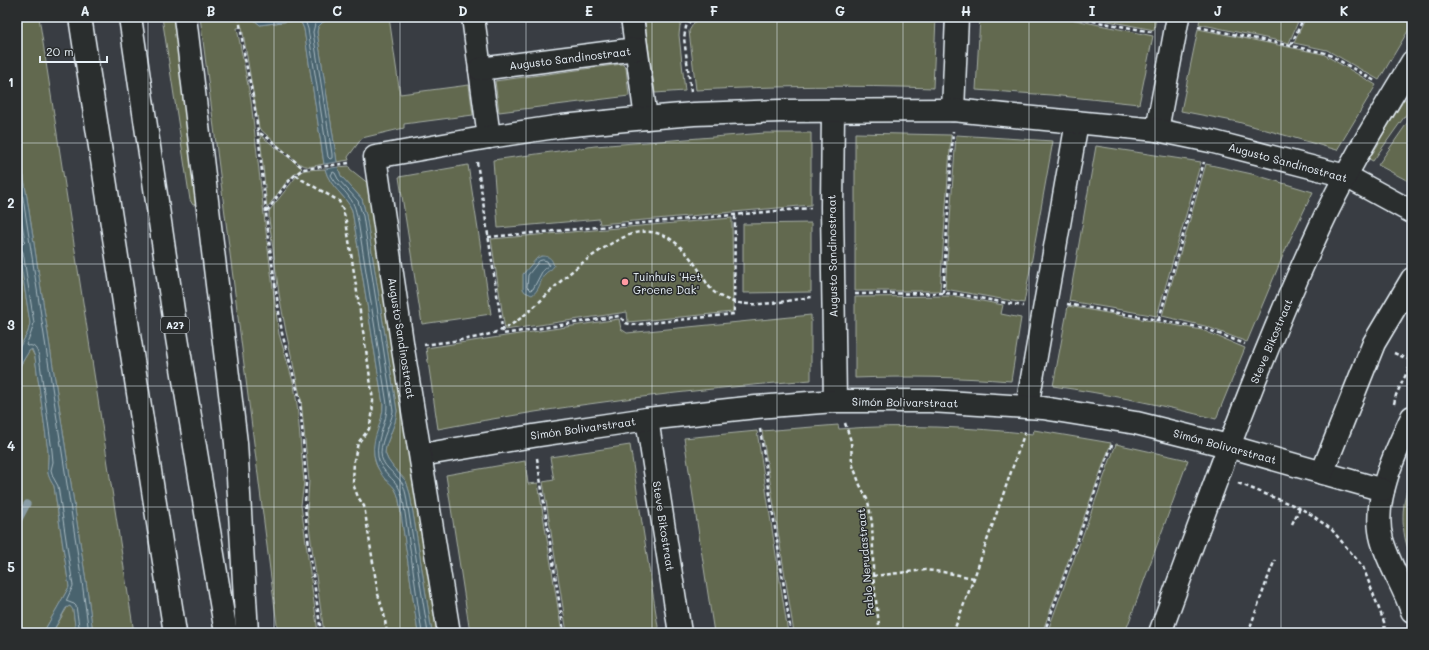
<svg xmlns="http://www.w3.org/2000/svg" width="1429" height="650" viewBox="0 0 1429 650" font-family="Mali,sans-serif">
<style>
.green{fill:#62694f;stroke:#a5ada4}
.water{fill:#49646e;stroke:#899ca5}
.lines{fill:none;stroke-linecap:round;stroke-linejoin:round}
.shore{stroke:#a8b9c1;stroke-width:1}
.stream{stroke:#899ca5;stroke-width:7}
.minor-casing{stroke:#e8f1f8;stroke-width:25}
.highway-casing{stroke:#e8f1f8;stroke-width:25}
.path{stroke:#e8f1f8;stroke-width:2.5;stroke-dasharray:4 3;stroke-linecap:butt}
.minor{stroke:#2a2d2e;stroke-width:22}
.highway{stroke:#2a2d2e;stroke-width:22}
.grid{fill:none;stroke:#e8f1f8;stroke-width:1;stroke-opacity:0.55}
.poi-dot{fill:#ff9aa2;stroke:#2a2d2e;stroke-width:1.5}
.labels{text-anchor:middle;dominant-baseline:central;stroke-width:3;stroke-linejoin:round;paint-order:stroke}
.shield{fill:#2a2d2e;stroke:#afb6bb;stroke-width:1}
.shield-label{font-size:10px;font-weight:bold;fill:#e8f1f8}
.street-label{font-size:11px;fill:#e8f1f8;stroke:#2a2d2e}
.poi-label{font-size:11px;fill:#e8f1f8;stroke:#2a2d2e;text-anchor:start}
.neatline{fill:none;stroke:#e8f1f8;stroke-width:1.5}
.grid-label{font-size:13px;text-anchor:middle;font-weight:bold;fill:#e8f1f8}
</style>
<rect width="100%" height="100%" fill="#393d43"/>
<filter id="ink" filterUnits="userSpaceOnUse"><feTurbulence type="fractalNoise" baseFrequency=".025" numOctaves="2"/><feDisplacementMap in="SourceGraphic" scale="8" xChannelSelector="R" yChannelSelector="G"/><feConvolveMatrix kernelMatrix="1 2 1 2 8 2 1 2 1" color-interpolation-filters="sRGB"/></filter>
<g filter="url(#ink)">
<!-- green -->
<g class="green">
<polygon points="17,17 39,17 134,633 93,633 86,581 17,133"/>
<polygon points="162,17 175,17 198,204 193,205 190,200"/>
<path d="M200,17H251L260,25L297,20L301,22L304,29L324,164C313,166 308,169 297,162L259,128L242,27L237,28L251,101L268,249L279,334L294,385L297,404L304,482L301,505L318,633H278Z"/>
<polygon points="334,17 389,17 400,94 469,85 473,115 404,124 404,128 362,138 348,157 349,160 337,162 317,32 318,27 323,22"/>
<polygon points="644,17 684,17 680,26 679,35 685,91 655,93"/>
<path d="M704,17H936L933,88C854,85 775,86 696,90L689,31L695,21Z"/>
<polygon points="980,17 1061,17 1153,36 1139,104 1051,95 976,90"/>
<polygon points="1088,17 1156,17 1154,30"/>
<polygon points="1200,17 1300,17 1289,43 1199,24"/>
<polygon points="1306,17 1412,17 1412,24 1379,80 1327,50 1294,43"/>
<polygon points="1198,29 1323,54 1376,85 1337,150 1238,122 1181,111"/>
<polygon points="622,64 626,68 629,96 499,112 495,81"/>
<polygon points="1399,95 1412,105 1412,106 1373,161 1369,159 1379,143 1374,139 1377,134 1382,136 1402,103 1397,99"/>
<polygon points="1410,119 1412,121 1412,183 1378,165"/>
<polygon points="765,133 811,133 811,205 600,224 599,219 498,228 493,160 595,146"/>
<polygon points="855,133 951,135 940,291 855,291"/>
<polygon points="260,135 302,168 287,181 267,208"/>
<polygon points="956,135 1053,141 1024,303 945,289"/>
<polygon points="1096,146 1201,162 1157,316 1069,301"/>
<polygon points="1206,164 1252,174 1313,192 1287,246 1247,342 1205,326 1162,316"/>
<polygon points="468,165 491,314 422,324 399,177"/>
<polygon points="349,166 350,169 369,184 442,633 432,633 410,494 406,481 393,467 388,460 385,453 386,446 395,422 397,411 366,215 362,199 341,176 338,167"/>
<path d="M325,169C330,188 345,194 352,210L383,404C384,426 370,437 375,461C378,474 391,480 396,491C398,494 398,498 399,500L418,633H324L307,512L309,481L301,400L286,332L279,294L269,219V211L300,172L305,170Z"/>
<polygon points="732,218 733,312 628,322 627,312 505,330 491,239"/>
<polygon points="811,223 811,292 743,293 743,224"/>
<polygon points="17,239 30,323 28,332 17,352"/>
<path d="M956,296L1003,305L1001,314L1021,318L1011,381C959,377 907,376 855,378V297Z"/>
<path d="M1068,306L1202,330L1245,348L1216,419C1162,405 1108,394 1053,386Z"/>
<path d="M811,315V380C686,390 561,405 438,429L426,348L619,319L621,329L627,333Z"/>
<path d="M31,349L35,357L48,451C49,467 44,471 54,486L69,587L43,633H17V371L29,351Z"/>
<path d="M838,425L839,429C904,424 968,427 1033,434L1034,430L1111,443L1042,633H794L762,431Z"/>
<polygon points="757,431 788,633 714,633 684,438"/>
<polygon points="1116,444 1188,460 1125,633 1047,633"/>
<polygon points="630,445 659,633 567,633 543,482 554,480 550,457"/>
<polygon points="525,461 528,484 538,483 562,633 470,633 446,475"/>
<path d="M1412,475V558C1399,532 1401,501 1412,475Z"/>
<polygon points="68,606 72,607 73,610 76,633 52,633"/>
</g>
<!-- water -->
<g class="water">
<polygon points="251,17 334,17 323,22 318,27 317,32 337,162 324,164 304,29 301,22 297,20 260,25"/>
<path d="M17,133L86,581L93,633H76L73,610L70,606L66,608L52,633H43L69,587L54,486C44,471 49,468 48,451L35,357L32,349L29,351L17,371V352L28,332L30,323L17,239Z"/>
<path d="M338,167L341,176L362,199L366,215L397,411L395,422L386,446L385,453L388,460L393,467L406,481L410,494L432,633H418L399,500C398,498 398,494 396,491C394,486 388,482 384,478C379,471 375,463 374,455C371,437 384,422 383,404L352,210C345,194 330,188 325,169Z"/>
<path d="M542,256C550,256 552,259 554,266C552,270 547,271 544,275C540,282 539,291 532,295L525,292L523,289V274L537,258Z"/>
</g>
<g class="lines">
<!-- shore -->
<g class="shore">
<polyline points="301,17 305,20 308,29 328,157 330,159 332,158 332,154 313,32 315,24 325,17"/>
<polyline points="17,159 82,582 89,633"/>
<polyline points="17,191 25,242 23,244 17,243"/>
<path d="M17,248L21,249L23,252L34,323L31,333L26,345L27,346C35,344 37,350 39,356L52,451L53,462L51,470L53,477L58,486L73,586L66,601L74,604L76,606L80,633"/>
<polygon points="543,260 547,261 549,265 543,270 533,289 530,290 527,287 528,275 539,261"/>
<path d="M422,633L403,499C402,497 401,493 400,490C395,478 381,473 378,457C375,439 388,422 387,404L358,221C356,212 355,204 349,197C343,188 336,185 331,175L333,172L335,173L338,179L358,201L363,216L393,411C391,425 381,438 381,453C381,466 395,473 402,483C404,486 405,491 406,495L428,633"/>
</g>
<!-- stream -->
<polyline class="stream" points="17,523 27,504"/>
<!-- minor casing -->
<g class="minor-casing">
<g id="minor">
<polyline points="473,17 489,137"/>
<polyline points="632,17 646,118"/>
<polyline points="480,69 636,49"/>
<polyline points="953,110 957,17"/>
<polyline points="833,111 832,207 835,401"/>
<polyline points="1157,130 1178,17"/>
<polyline points="1027,407 1077,122"/>
<path d="M1412,417C1396,451 1371,501 1382,540C1389,565 1404,587 1412,611"/>
<polyline points="647,419 680,633"/>
<polyline points="421,455 533,436 647,419 756,407 835,401 930,401 1043,408 1136,423 1228,446 1383,490"/>
<polyline points="1322,473 1374,343 1412,279"/>
<polyline points="449,633 403,349 375,157 489,137 562,126 646,118 694,114 781,111 953,110 1157,130 1210,141 1346,176 1412,212"/>
<path d="M1160,633C1210,496 1259,359 1320,227C1346,170 1380,116 1412,62"/>
</g>
</g>
<!-- highway casing -->
<g class="highway-casing">
<g id="highway">
<polyline points="80,17 175,633"/>
<polyline points="130,17 177,338 226,633"/>
<polyline points="185,17 236,443 247,633"/>
</g>
</g>
<!-- path -->
<g class="path">
<polyline points="239,17 245,59 254,101 258,132 268,138 304,169"/>
<polyline points="1072,17 1152,32"/>
<polyline points="1198,27 1326,53 1375,81"/>
<polyline points="1291,45 1304,17"/>
<polyline points="691,92 684,38 686,27 692,17"/>
<polyline points="1407,118 1412,110"/>
<polyline points="258,132 266,212"/>
<polyline points="477,162 503,334 619,316 626,323 632,325 734,314 735,215"/>
<polyline points="296,175 301,179 339,201 343,210 346,221 368,363 373,401 372,416 369,429 358,443 354,460 353,484 358,497 364,506 378,594 384,614 387,633"/>
<polyline points="488,237 811,208"/>
<polyline points="943,293 953,131"/>
<polyline points="855,294 943,293 957,294 1023,306"/>
<polyline points="1067,304 1204,328 1245,344"/>
<polyline points="1159,319 1204,162"/>
<path d="M424,345C449,341 488,339 509,326C529,314 544,297 561,281C577,266 594,254 612,243C620,239 631,233 640,232C670,229 686,251 701,273C704,279 708,286 713,291C718,296 727,300 734,302C757,308 789,300 812,297"/>
<polyline points="1394,353 1412,361"/>
<polyline points="1394,404 1396,395 1412,362"/>
<polyline points="845,423 851,441 852,463 860,485 868,501 872,523 873,550 873,576 880,633"/>
<polyline points="760,429 791,633"/>
<polyline points="537,458 564,633"/>
<polyline points="1238,483 1300,508 1312,515 1332,530 1363,567 1384,622 1385,633"/>
<polyline points="1292,524 1300,508"/>
<polyline points="873,576 925,570 943,572 974,578"/>
<path d="M321,633L307,531L305,504L306,481L300,400L282,333L270,249L266,213C276,199 289,176 304,169L349,163"/>
<polyline points="953,633 974,578 1026,429"/>
<polyline points="1044,633 1113,442"/>
<polyline points="1248,633 1270,572 1275,560"/>
</g>
<!-- minor -->
<use href="#minor" class="minor"/>
<!-- highway -->
<use href="#highway" class="highway"/>
</g>
</g>
<!-- grid -->
<path class="grid" d="M148,17V633M274,17V633M400,17V633M526,17V633M652,17V633M777,17V633M903,17V633M1029,17V633M1155,17V633M1281,17V633M17,143H1412M17,264H1412M17,386H1412M17,507H1412"/>
<!-- markers -->
<circle class="poi-dot" cx="625" cy="282" r="4"/>
<g class="labels">
<!-- shield labels -->
<rect class="shield" x="161" y="317" width="28" height="16" rx="3"/>
<g class="shield-label">
<text x="175" y="325">A27</text>
</g>
<!-- street labels -->
<g class="street-label">
<text transform="translate(570 58) rotate(-7)">Augusto Sandinostraat</text>
<text transform="translate(1288 162) rotate(15)">Augusto Sandinostraat</text>
<text transform="translate(832 256) rotate(-91)">Augusto Sandinostraat</text>
<text transform="translate(402 338) rotate(81)">Augusto Sandinostraat</text>
<text transform="translate(1271 341) rotate(-67)">Steve Bikostraat</text>
<text transform="translate(905 402) rotate(1)">Simón Bolivarstraat</text>
<text transform="translate(583 428) rotate(-8)">Simón Bolivarstraat</text>
<text transform="translate(1225 446) rotate(15)">Simón Bolivarstraat</text>
<text transform="translate(664 526) rotate(81)">Steve Bikostraat</text>
<text transform="translate(865 562) rotate(-95)">Pablo Nerudastraat</text>
</g>
<!-- poi labels -->
<g class="poi-label">
<text x="633" y="276">Tuinhuis 'Het<tspan x="633" dy="13">Groene Dak'</tspan></text>
</g>
</g>
<!-- margin -->
<rect width="1429" height="650" fill="none" stroke="#2a2d2e" stroke-width="44"/>
<!-- scale -->
<path d="M40 56v6h67v-6" fill="none" stroke="#e8f1f8" stroke-width="2"/>
<text x="46" y="56" font-size="12" fill="#e8f1f8" stroke="#2a2d2e" stroke-width="3" paint-order="stroke">20 m</text>
<rect x="22" y="22" width="1385" height="606" class="neatline"/>
<g class="grid-label">
<text x="85" y="16">A</text>
<text x="211" y="16">B</text>
<text x="337" y="16">C</text>
<text x="463" y="16">D</text>
<text x="589" y="16">E</text>
<text x="714" y="16">F</text>
<text x="840" y="16">G</text>
<text x="966" y="16">H</text>
<text x="1092" y="16">I</text>
<text x="1218" y="16">J</text>
<text x="1344" y="16">K</text>
<text x="11" y="87">1</text>
<text x="11" y="208">2</text>
<text x="11" y="330">3</text>
<text x="11" y="451">4</text>
<text x="11" y="572">5</text>
</g>
</svg>
